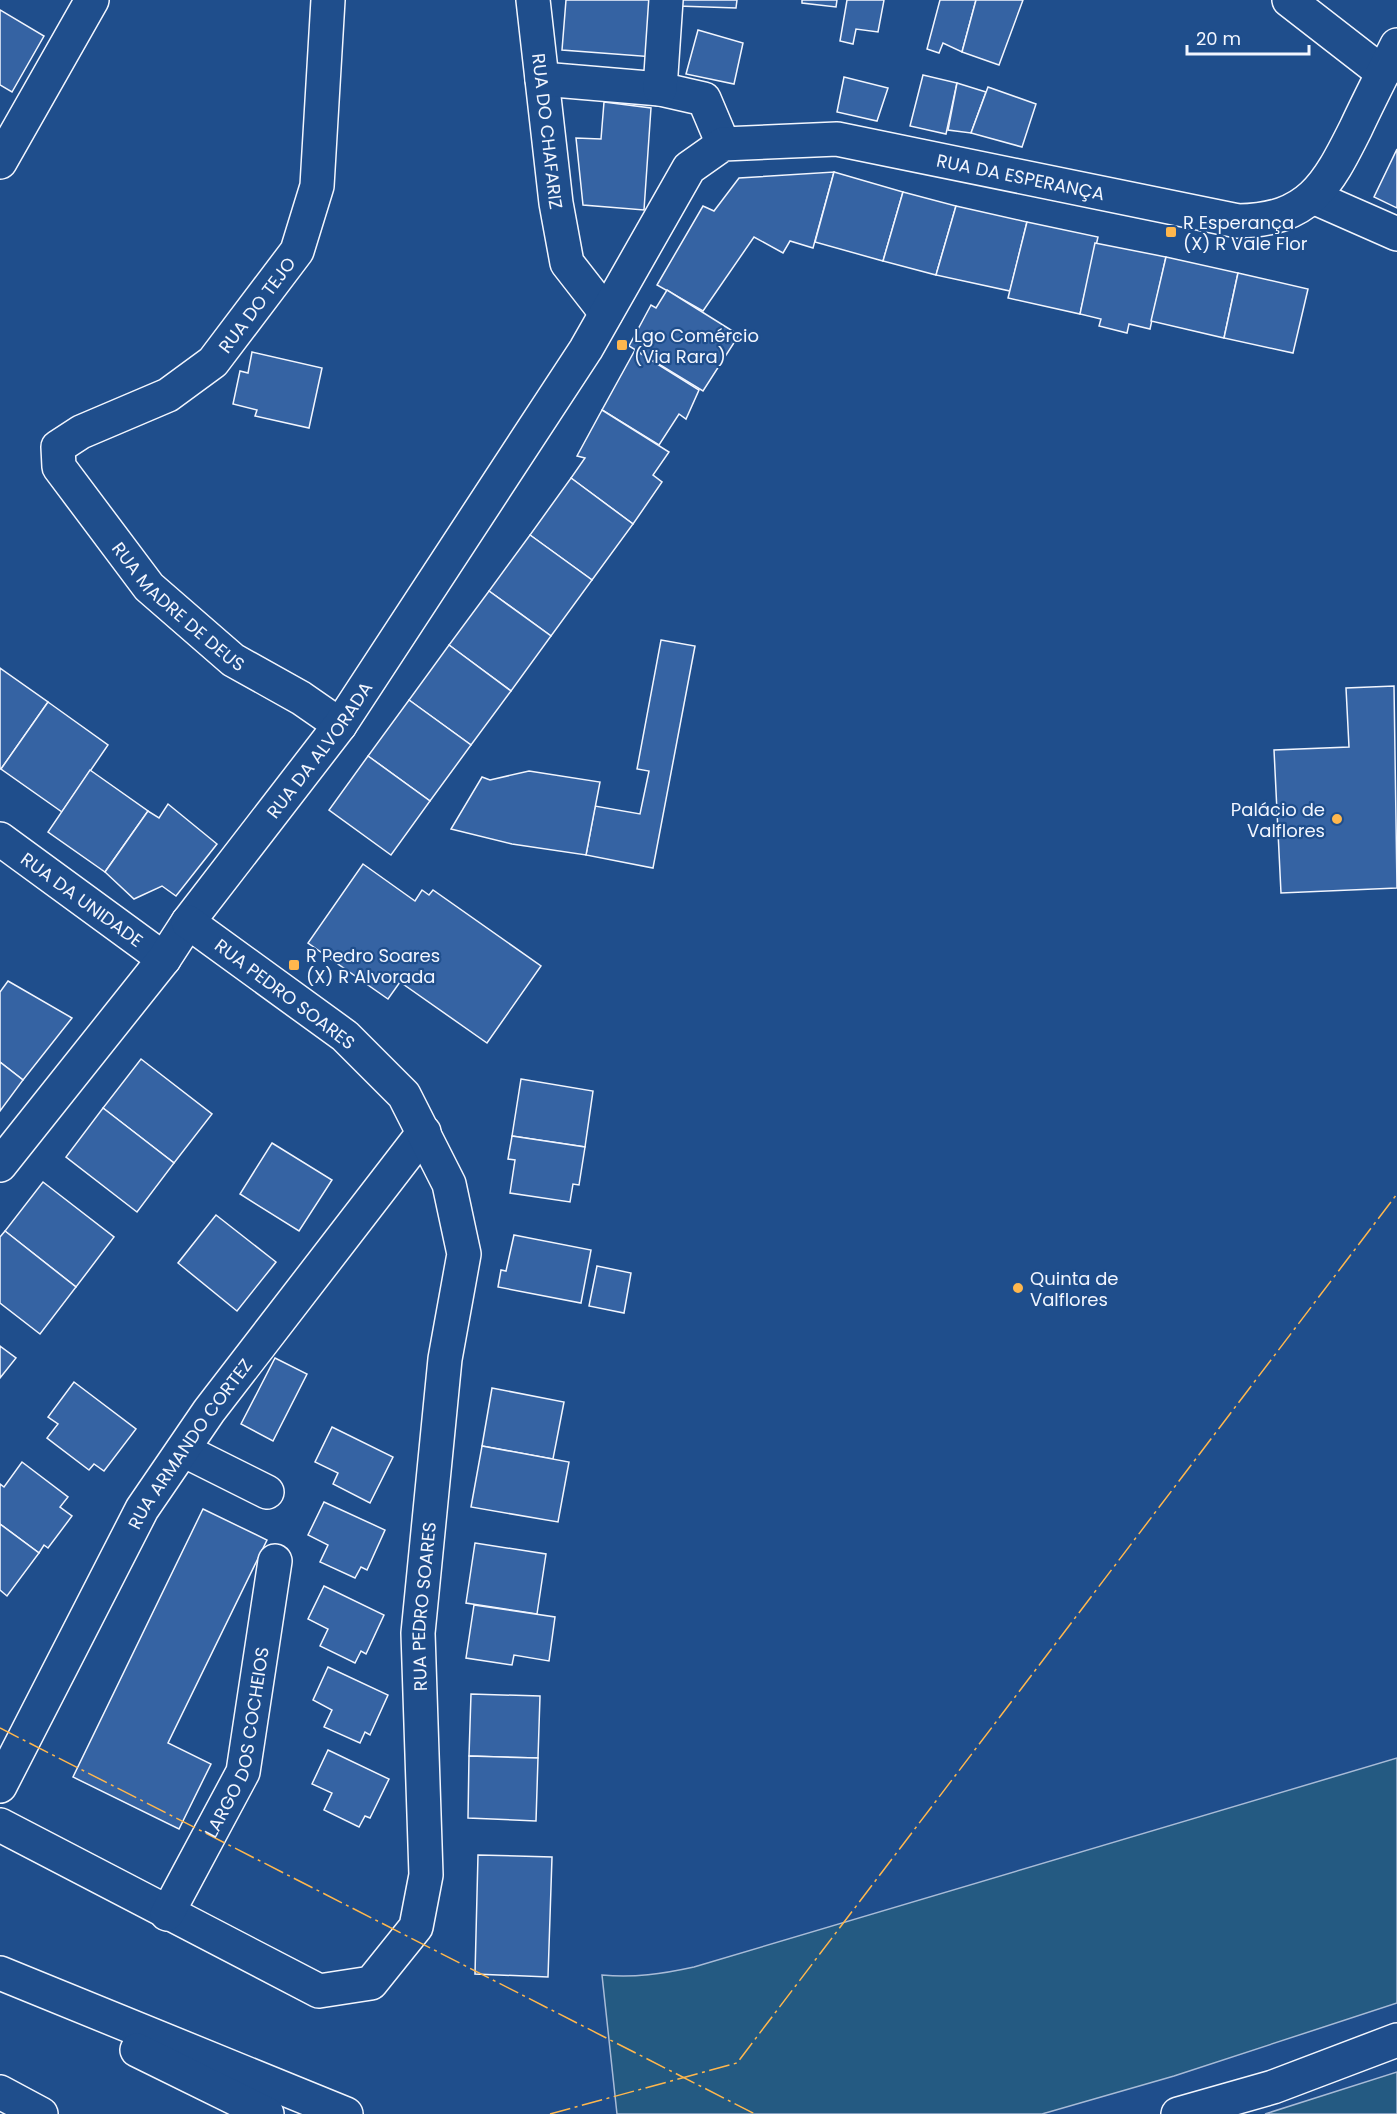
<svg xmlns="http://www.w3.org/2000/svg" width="1397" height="2114" viewBox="0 0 1397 2114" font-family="Poppins,sans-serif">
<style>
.green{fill:#245a82;stroke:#a8bbd7;stroke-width:1.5}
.building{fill:#3563a3;stroke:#f2f6ff;stroke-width:1.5}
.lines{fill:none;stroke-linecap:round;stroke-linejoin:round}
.minor-casing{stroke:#f2f6ff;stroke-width:36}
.highway-casing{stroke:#f2f6ff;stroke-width:36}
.minor{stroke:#1f4e8c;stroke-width:33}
.highway{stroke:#1f4e8c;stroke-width:33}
.power{stroke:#ffb74d;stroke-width:1.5;stroke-dasharray:21 4.5 3 4.5;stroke-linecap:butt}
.poi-dot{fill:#ffb74d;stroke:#1f4e8c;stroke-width:2}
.labels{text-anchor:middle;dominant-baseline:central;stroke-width:4.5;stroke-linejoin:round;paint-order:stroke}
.street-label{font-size:18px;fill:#f2f6ff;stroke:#1f4e8c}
.poi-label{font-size:18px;fill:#f2f6ff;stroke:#1f4e8c;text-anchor:start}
</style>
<rect width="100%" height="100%" fill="#1f4e8c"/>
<!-- green -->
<g class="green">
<path d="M1397,1758V2003L1174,2076L1042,2114H617L602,1975C634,1978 662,1974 694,1967Z"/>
<polygon points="1397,2072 1397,2114 1265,2114"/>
</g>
<!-- building -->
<g class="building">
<polygon points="566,0 657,0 654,57 562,50"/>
<polygon points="679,0 737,0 736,8 678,6"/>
<polygon points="802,0 837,0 836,7 802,3"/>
<polygon points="847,0 884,0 878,32 856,29 853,44 840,41"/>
<polygon points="940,0 976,0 962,52 943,43 939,53 927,49"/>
<polygon points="976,0 1023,0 999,65 962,52"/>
<polygon points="0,10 44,36 12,92 0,85"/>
<polygon points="698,30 743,43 734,84 686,74"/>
<polygon points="923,75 957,83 946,134 910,126"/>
<polygon points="844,77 888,88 877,121 837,112"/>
<polygon points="957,83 986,92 971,133 948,130"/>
<polygon points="988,87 1036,104 1022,147 971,133"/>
<polygon points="604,102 651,108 644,210 583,205 576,138 601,139"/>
<polygon points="1397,149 1397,208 1374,197"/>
<polygon points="834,172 813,248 790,241 783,253 754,237 703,311 657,285 703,206 714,211 739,178"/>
<polygon points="834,172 903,192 883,261 815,242"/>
<polygon points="903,192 956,206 936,275 883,261"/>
<polygon points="956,206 1027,222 1010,291 936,275"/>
<polygon points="1027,222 1098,237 1080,314 1008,298"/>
<polygon points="1095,243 1166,257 1150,329 1129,324 1127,333 1099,326 1101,319 1080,314"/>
<polygon points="1166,257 1238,273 1224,338 1151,321"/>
<polygon points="1238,273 1308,289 1293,353 1224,338"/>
<polygon points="667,290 739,335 703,391 629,346 651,305 656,308"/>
<polygon points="635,350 699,390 686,419 679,414 659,445 602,410"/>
<polygon points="252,352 322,368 309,428 255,416 257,410 233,404 240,371 248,373"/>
<polygon points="602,410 669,452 653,475 662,482 633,524 571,478 585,458 577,456"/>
<polygon points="571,478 633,524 592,580 530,535"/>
<polygon points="530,535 592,580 551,636 489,591"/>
<polygon points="489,591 551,636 511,691 449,645"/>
<polygon points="661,640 695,646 653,868 586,855 595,806 640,814 649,771 637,769"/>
<polygon points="449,645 511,691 471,745 409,700"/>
<polygon points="0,668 48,702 1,769 0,768"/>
<polygon points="1394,686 1397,888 1281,893 1274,750 1349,747 1346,688"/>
<polygon points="409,700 471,745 430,801 368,756"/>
<polygon points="48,702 108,745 62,812 1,769"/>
<polygon points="368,756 430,801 391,855 329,810"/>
<polygon points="90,770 148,811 105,872 48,832"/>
<polygon points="529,771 600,782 586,855 512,844 451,829 482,777 490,780"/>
<polygon points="168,804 217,844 176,896 162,886 134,899 105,872 148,811 159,818"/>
<polygon points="363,864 415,901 422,890 429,895 433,890 541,966 487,1043 400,982 388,999 308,943"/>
<polygon points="8,981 72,1018 23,1080 0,1062 0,992"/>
<polygon points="141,1059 212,1114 174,1163 103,1108"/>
<polygon points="0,1062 23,1080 0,1111"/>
<polygon points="521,1079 593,1091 585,1147 512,1136"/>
<polygon points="103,1108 174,1163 137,1212 66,1157"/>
<polygon points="512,1136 585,1147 579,1185 573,1184 570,1202 510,1193 515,1160 508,1159"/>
<polygon points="272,1143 332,1180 299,1231 240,1194"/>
<polygon points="43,1182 114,1237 76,1287 5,1231"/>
<polygon points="216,1215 276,1262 237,1311 178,1263"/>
<polygon points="5,1231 76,1287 40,1334 0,1303 0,1237"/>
<polygon points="514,1235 591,1250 581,1303 498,1287 501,1270 506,1271"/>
<polygon points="597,1266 631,1273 624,1313 589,1306"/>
<polygon points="0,1346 16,1358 0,1378"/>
<polygon points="275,1358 307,1374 273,1441 241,1424"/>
<polygon points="74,1382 136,1429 104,1471 94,1464 89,1470 47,1438 58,1424 48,1417"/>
<polygon points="492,1388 564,1402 553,1459 482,1446"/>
<polygon points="332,1427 393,1457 370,1503 333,1484 338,1473 315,1462"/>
<polygon points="482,1446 569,1462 558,1522 471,1507"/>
<polygon points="22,1462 68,1497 60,1507 72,1516 48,1548 44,1545 39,1553 0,1524 0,1484 4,1487"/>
<polygon points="324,1502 385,1530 367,1570 361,1567 355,1578 320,1562 328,1545 308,1535"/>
<polygon points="203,1509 267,1540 168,1743 211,1764 179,1829 73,1777"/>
<polygon points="0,1524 39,1553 7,1596 0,1590"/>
<polygon points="475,1543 546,1554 537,1614 466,1603"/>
<polygon points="324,1586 384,1615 366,1654 361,1651 355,1663 320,1646 328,1629 308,1619"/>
<polygon points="474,1605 555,1617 549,1661 514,1655 512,1665 466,1658"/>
<polygon points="328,1667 388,1695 370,1735 365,1732 360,1743 324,1727 332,1710 313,1700"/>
<polygon points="471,1694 540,1696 538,1758 469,1756"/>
<polygon points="328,1750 389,1779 370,1818 365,1816 359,1827 324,1810 332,1793 312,1784"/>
<polygon points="469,1756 538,1758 536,1821 468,1818"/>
<polygon points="478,1855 552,1857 548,1977 475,1974"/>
</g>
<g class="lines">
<!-- minor casing -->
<g class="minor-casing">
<g id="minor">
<path id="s1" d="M328,0L317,186L297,251L213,362L168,395L81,432L58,447L59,467L149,587L233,660L301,698L340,725"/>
<path id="s2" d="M533,0L556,203L567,263L606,313"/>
<polyline points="1289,0 1383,73"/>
<polyline points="542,79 660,89 704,99 723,144"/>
<polyline points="660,89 666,0"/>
<polyline points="0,162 92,0"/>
<polyline points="1313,197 1397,234"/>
<path id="s3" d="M0,839L164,959"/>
<path id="s4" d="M0,1165L164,959L188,922L340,725L586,349L689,168L723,144L837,139L1238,221C1309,220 1327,186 1356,128C1369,100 1383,73 1397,45"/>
<polyline points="183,1450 267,1492"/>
<path id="s5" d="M0,1786L142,1509L209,1411L424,1132"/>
<path id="s6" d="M0,1825L319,1991L371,1983L416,1927L426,1875L418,1633L445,1359L464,1254L449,1184L404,1095L345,1036L188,922"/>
<path id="s7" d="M167,1914L243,1772L275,1561"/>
</g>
</g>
<!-- highway casing -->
<g class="highway-casing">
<g id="highway">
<polyline points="0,1973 346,2114"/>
<polyline points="137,2050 267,2114"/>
<polyline points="0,2092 41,2114"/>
<polyline points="1178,2114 1273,2087 1397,2040"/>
</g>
</g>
<!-- minor -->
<use href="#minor" class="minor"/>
<!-- highway -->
<use href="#highway" class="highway"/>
<!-- power -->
<g class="power">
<polyline points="0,1728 755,2114"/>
<polyline points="550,2114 737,2063 1397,1194"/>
</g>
</g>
<!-- markers -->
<g class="poi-dot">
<rect x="1165" y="226" width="12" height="12" rx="3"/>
<rect x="616" y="339" width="12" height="12" rx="3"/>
<circle cx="1337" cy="819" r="6"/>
<rect x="288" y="959" width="12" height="12" rx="3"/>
<circle cx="1018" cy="1288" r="6"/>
</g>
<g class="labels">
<!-- street labels -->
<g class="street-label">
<text stroke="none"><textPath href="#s2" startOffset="132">RUA DO CHAFARIZ</textPath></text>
<text stroke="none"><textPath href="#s4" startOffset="1557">RUA DA ESPERANÇA</textPath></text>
<text transform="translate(257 305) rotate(-53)">RUA DO TEJO</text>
<text stroke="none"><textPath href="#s1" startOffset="776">RUA MADRE DE DEUS</textPath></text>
<text stroke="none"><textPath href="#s4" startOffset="524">RUA DA ALVORADA</textPath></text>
<text stroke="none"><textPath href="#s3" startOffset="102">RUA DA UNIDADE</textPath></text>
<text transform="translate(285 994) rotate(37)">RUA PEDRO SOARES</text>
<text stroke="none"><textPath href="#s5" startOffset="392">RUA ARMANDO CORTEZ</textPath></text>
<text stroke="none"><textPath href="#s6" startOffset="806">RUA PEDRO SOARES</textPath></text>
<text stroke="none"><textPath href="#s7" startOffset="188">LARGO DOS COCHEIOS</textPath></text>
</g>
<!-- poi labels -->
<g class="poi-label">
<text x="1183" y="222">R Esperança<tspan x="1183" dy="21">(X) R Vale Flor</tspan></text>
<text x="634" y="335">Lgo Comércio<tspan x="634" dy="21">(Via Rara)</tspan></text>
<text x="1325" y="809" text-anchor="end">Palácio de<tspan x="1325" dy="21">Valflores</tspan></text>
<text x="306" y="955">R Pedro Soares<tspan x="306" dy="21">(X) R Alvorada</tspan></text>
<text x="1030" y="1278">Quinta de<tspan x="1030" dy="21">Valflores</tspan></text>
</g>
</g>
<!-- scale -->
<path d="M1187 45v9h122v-9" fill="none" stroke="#f2f6ff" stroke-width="3"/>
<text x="1196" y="45" font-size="18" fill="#f2f6ff" stroke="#1f4e8c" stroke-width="4.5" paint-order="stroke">20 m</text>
</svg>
